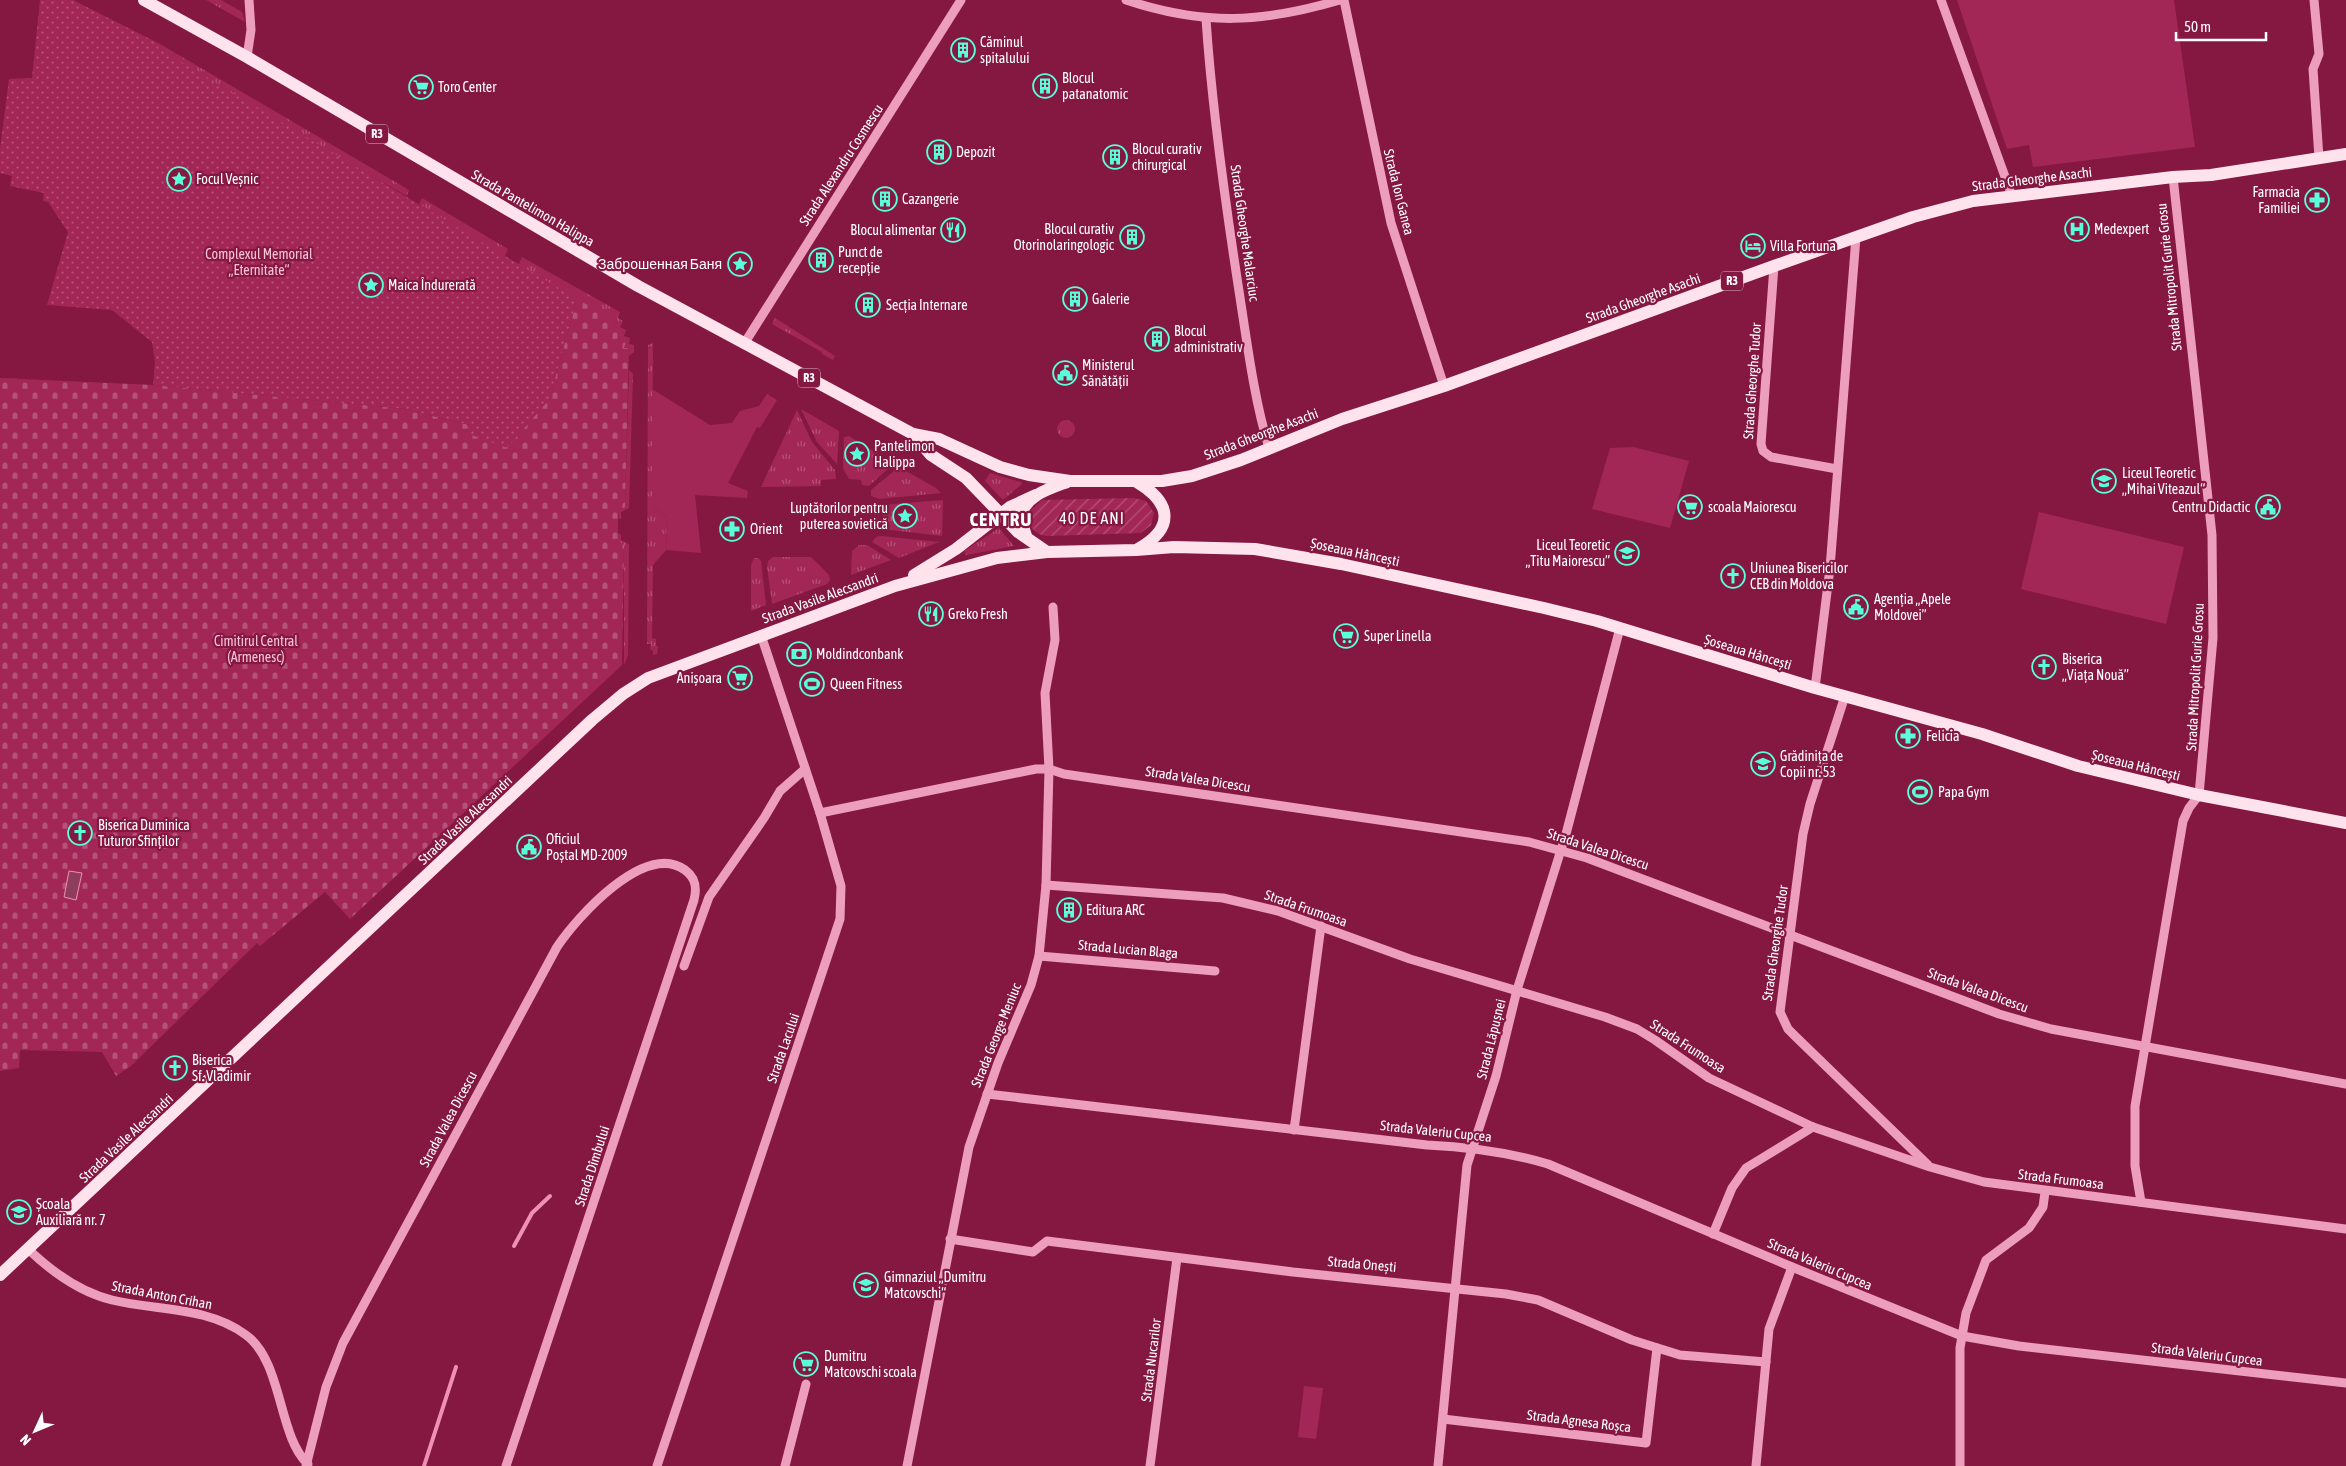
<svg xmlns="http://www.w3.org/2000/svg" width="2346" height="1466" viewBox="0 0 2346 1466" font-family="'Asap Condensed',sans-serif">
<style>
.grass{fill:url(#grass-tufts)}
.cemetery{fill:url(#cemetery-stones)}
.park{fill:url(#park-dots)}
.garden{fill:url(#garden-furrows)}
.pitch{fill:#a22756}
.water{fill:#8e3e5c;stroke:#ef90b6}
.lines{fill:none;stroke-linecap:round;stroke-linejoin:round}
.stream{stroke:#ef90b6;stroke-width:4}
.minor{stroke:#ec9ebc;stroke-width:9}
.major{stroke:#ffe3ec;stroke-width:12}
.labels{text-anchor:middle;dominant-baseline:central;stroke-width:4.5;stroke-linejoin:round;paint-order:stroke}
.shield{fill:#851840;stroke:#dabac6;stroke-width:1}
.shield-label{font-size:12px;font-weight:bold;fill:#fff}
.poi-label{font-size:14px;fill:#fff;stroke:#851840;text-anchor:start}
.street-label{font-size:14px;fill:#fff;stroke:#851840}
.park-label{font-size:14px;fill:#f9c3d8;stroke:#851840}
.quarter-label{font-size:16px;letter-spacing:1px;fill:#fff;stroke:#851840}
.district-label{font-size:19px;font-weight:bold;letter-spacing:1px;fill:#fff;stroke:#851840}
</style>
<defs>
<pattern id="grass-tufts" width="24" height="20" patternUnits="userSpaceOnUse" patternTransform="scale(1.25)"><rect width="24" height="20" fill="#a22756"/><path d="M3 7l-1-3M5 7V3M7 7l1-3M15 17l-1-3M17 17v-4M19 17l1-3" fill="none" stroke="#b55278"/></pattern>
<pattern id="cemetery-stones" width="16" height="16" patternUnits="userSpaceOnUse" patternTransform="scale(1.25)"><rect width="16" height="16" fill="#a22756"/><path d="M2 7V4a2 2 0 0 1 4 0v3zM10 15v-3a2 2 0 0 1 4 0v3z" fill="#b55278"/></pattern>
<pattern id="park-dots" width="8" height="8" patternUnits="userSpaceOnUse" patternTransform="scale(1.25)"><rect width="8" height="8" fill="#a22756"/><path d="M2 2h.1M6 6h.1" fill="none" stroke="#b55278" stroke-width="1.8" stroke-linecap="round"/></pattern>
<pattern id="garden-furrows" width="10" height="10" patternUnits="userSpaceOnUse" patternTransform="scale(1.25)"><rect width="10" height="10" fill="#a22756"/><path d="M-1 1l2-2M0 10L10 0M9 11l2-2" fill="none" stroke="#b55278"/></pattern>
</defs>
<rect width="100%" height="100%" fill="#851840"/>
<!-- grass -->
<g class="grass">
<polygon points="206,0 221,0 242,12 245,22"/>
<polygon points="160,44 409,190 407,196 155,53"/>
<polygon points="422,198 508,249 504,258 419,204"/>
<polygon points="522,257 620,312 618,318 623,321 620,327 626,330 624,336 630,338 629,344 634,345 634,352 629,356 629,349 624,348 614,329 617,322 513,277"/>
<polygon points="775,318 835,356 833,360 822,354 822,352 772,324"/>
<polygon points="653,343 652,505 667,518 666,550 653,565 652,638 656,639 656,646 658,646 657,654 653,655 653,651 650,649 651,644 647,644 648,345"/>
<polygon points="629,370 633,374 629,508 621,512 621,518 619,519 618,511 625,507"/>
<polygon points="801,409 839,431 837,464 817,442"/>
<polygon points="797,410 812,442 835,470 836,479 821,480 821,486 761,487"/>
<circle cx="1066" cy="429" r="9"/>
<polygon points="849,436 858,442 859,447 854,454 858,457 862,449 868,448 891,462 891,466 869,486 862,485 861,480 849,479 843,468 844,437"/>
<polygon points="899,467 936,488 941,493 879,499 871,496 871,490"/>
<polygon points="990,473 1021,482 1022,484 1003,500 985,481"/>
<polygon points="943,500 942,536 882,529 882,505"/>
<polygon points="999,528 1014,546 966,555 964,551"/>
<polygon points="618,533 621,535 621,540 629,544 628,655 624,665 624,545 618,542"/>
<polygon points="881,536 939,542 899,558 872,542 876,537"/>
<polygon points="859,545 867,545 891,560 851,575 852,551"/>
<polygon points="773,557 811,557 829,575 830,580 827,584 772,604 767,567 768,561"/>
<polygon points="754,558 758,558 761,561 766,605 751,611 751,565"/>
</g>
<!-- cemetery -->
<polygon class="cemetery" points="577,299 617,322 614,329 621,332 618,338 625,341 624,348 629,348 625,507 618,511 618,541 624,545 622,665 350,919 325,892 260,946 257,943 131,1066 116,1076 102,1052 20,1050 19,1068 0,1071 0,378 153,385 405,409 469,425 466,433 549,400"/>
<!-- park -->
<polygon class="park" points="40,0 73,0 160,44 158,48 577,299 549,400 507,448 466,433 469,425 405,409 153,385 155,361 152,342 112,310 47,305 68,232 48,202 43,201 44,193 10,186 12,176 0,173 0,149 9,79 32,78"/>
<!-- garden -->
<path class="garden" d="M1134,498L1146,501L1154,513L1151,525L1141,533L1046,536C1033,534 1026,523 1030,511L1042,500Z"/>
<!-- pitch -->
<g class="pitch">
<polygon points="1957,0 2174,0 2195,147 2033,167 2029,145 2007,149"/>
<polygon points="652,389 710,425 732,423 740,411 759,406 767,394 777,400 760,428 757,427 728,483 748,491 747,498 695,495 701,553 666,550 667,518 652,505"/>
<polygon points="1633,447 1689,461 1670,528 1592,509 1610,448"/>
<polygon points="2039,512 2184,547 2166,624 2021,589"/>
<polygon points="1304,1386 1323,1388 1316,1439 1298,1437"/>
</g>
<!-- water -->
<polygon class="water" points="69,871 82,873 76,900 64,897"/>
<g class="lines">
<!-- stream -->
<g class="stream">
<polyline points="514,1246 532,1213 550,1196"/>
<polyline points="424,1466 456,1367"/>
</g>
<!-- minor -->
<g class="minor">
<path d="M1126,0C1204,26 1262,23 1340,0"/>
<polyline points="1344,0 1391,223 1444,386"/>
<polyline points="1941,0 2012,196"/>
<polyline points="2314,0 2319,54 2313,69 2319,158"/>
<path d="M1206,19C1212,110 1225,201 1239,291C1247,342 1254,399 1269,448"/>
<polyline points="247,57 251,30 249,0"/>
<polyline points="1774,266 1761,444 1763,451 1771,457 1837,469"/>
<polyline points="744,344 961,0"/>
<polyline points="1815,688 1830,568 1856,237"/>
<polyline points="1845,696 1810,804 1803,834 1780,1012 1788,1029 1795,1036 1928,1165"/>
<polyline points="820,813 1036,769 1049,769 1064,774 1529,842 1587,858 1999,1014 2051,1029 2346,1084"/>
<polyline points="1046,885 1223,898 1278,911 1410,959 1605,1017 1637,1029 1655,1040 1709,1078 1813,1127 1930,1167 1984,1182 2346,1229"/>
<polyline points="1039,956 1215,971"/>
<polyline points="684,966 709,897 764,818 780,791 805,769"/>
<path d="M987,1094L1427,1145C1468,1147 1508,1152 1548,1164L1792,1267L1962,1336L2019,1346L2346,1383"/>
<polyline points="1294,1130 1321,926"/>
<polyline points="2141,1202 2135,1166 2135,1106 2183,821 2189,808 2199,795 2213,638 2212,535 2173,177"/>
<polyline points="1713,1234 1732,1188 1746,1168 1813,1127"/>
<polyline points="950,1239 1033,1252 1047,1241 1293,1272 1506,1294 1538,1300 1632,1340 1680,1355 1766,1362"/>
<path d="M28,1249C52,1272 79,1292 112,1300C157,1311 207,1306 246,1335C283,1362 278,1437 308,1464"/>
<polyline points="1443,1419 1646,1443 1657,1348"/>
<path d="M306,1466L326,1387L343,1343L557,947C577,917 645,841 685,870C696,878 697,888 694,900L506,1466"/>
<polyline points="657,1466 840,919 841,886 820,813 761,635"/>
<polyline points="785,1466 806,1384"/>
<polyline points="907,1466 969,1147 998,1063 1031,985 1039,956 1046,885 1049,769 1045,693 1055,640 1053,607"/>
<polyline points="1150,1466 1177,1258"/>
<polyline points="1438,1466 1467,1165 1496,1076 1517,990 1566,834 1620,628"/>
<polyline points="1756,1466 1769,1329 1792,1267"/>
<polyline points="1960,1466 1960,1348 1966,1313 1986,1260 2029,1228 2043,1207 2045,1192"/>
</g>
<!-- major -->
<g class="major">
<polyline points="144,0 247,57 638,286 913,434 939,439 1000,467 1029,475 1070,481 1162,481 1192,476 1241,460 1342,419 1444,386 1774,266 1913,217 1973,201 2173,177 2211,175 2346,154"/>
<polyline points="913,434 931,455 966,478 1018,532 1047,552"/>
<path d="M1137,482C1172,503 1175,528 1138,549"/>
<path d="M1026,536L1020,516C1027,495 1048,489 1067,482"/>
<polyline points="914,575 956,549 1010,507 1036,495"/>
<polyline points="0,1275 592,720 623,694 648,678 895,586 997,558 1047,552 1136,550 1174,547 1255,549 1341,564 1544,608 1597,621 1815,688 1982,734 2078,766 2199,795 2346,823"/>
</g>
</g>
<!-- icons -->
<defs>
<g id="building-ring" transform="scale(1.25)"><circle r="9.5" fill="#851840" stroke="#59ffda" stroke-width="1.5"/><path d="M-4-6H4V6H1V3H-1V6H-4ZM-2.5-4.3h1.7v1.8h-1.7ZM.8-4.3h1.7v1.8H.8ZM-2.5-1h1.7V.8h-1.7ZM.8-1h1.7V.8H.8Z" fill="#59ffda"/></g>
<g id="supermarket-ring" transform="scale(1.25)"><circle r="9.5" fill="#851840" stroke="#59ffda" stroke-width="1.5"/><path d="M-6-5.5h2.5l.6 2H6L4.5 2H-2.5L-4.4-4H-6ZM-1.5 3.2a1.3 1.3 0 1 0 .1 0ZM3 3.2a1.3 1.3 0 1 0 .1 0Z" fill="#59ffda"/></g>
<g id="sight-ring" transform="scale(1.25)"><circle r="9.5" fill="#851840" stroke="#59ffda" stroke-width="1.5"/><path d="M0-6L1.8-2.2L6-1.7L2.9 1.2L3.7 5.4L0 3.3L-3.7 5.4L-2.9 1.2L-6-1.7L-1.8-2.2Z" fill="#59ffda"/></g>
<g id="pharmacy-ring" transform="scale(1.25)"><circle r="9.5" fill="#851840" stroke="#59ffda" stroke-width="1.5"/><path d="M-2-6h4v4h4v4h-4v4h-4v-4h-4v-4h4Z" fill="#59ffda"/></g>
<g id="hospital-ring" transform="scale(1.25)"><circle r="9.5" fill="#851840" stroke="#59ffda" stroke-width="1.5"/><path d="M-5-5h3v3.5h4V-5h3V5h-3V1.5h-4V5h-3Z" fill="#59ffda"/></g>
<g id="restaurant-ring" transform="scale(1.25)"><circle r="9.5" fill="#851840" stroke="#59ffda" stroke-width="1.5"/><path d="M-5-6h1v4h1v-4h1v4h1v-4h1v5L-1.5 .5V6h-2V.5L-5-1ZM5-6V6H3V1.5H1.5Q1.5-4 5-6Z" fill="#59ffda"/></g>
<g id="hotel-ring" transform="scale(1.25)"><circle r="9.5" fill="#851840" stroke="#59ffda" stroke-width="1.5"/><path d="M-6-4.5h1.5V1H6V5H4.5V3h-9V5H-6ZM-4 0a1.8 1.8 0 1 1 3.6 0ZM.5 0V-2.5h3Q6-2.5 6 0Z" fill="#59ffda"/></g>
<g id="civic-ring" transform="scale(1.25)"><circle r="9.5" fill="#851840" stroke="#59ffda" stroke-width="1.5"/><path d="M-.6-6.5H3V-4.5H.6V-3L4-1V1h2V6H-6V1h2V-1L-.6-3ZM-1.2 2.5V6h2.4V2.5Z" fill="#59ffda"/></g>
<g id="school-ring" transform="scale(1.25)"><circle r="9.5" fill="#851840" stroke="#59ffda" stroke-width="1.5"/><path d="M0-5L7-2L0 1L-7-2ZM-4 1L0 2.5L4 1V4Q0 6-4 4Z" fill="#59ffda"/></g>
<g id="church-ring" transform="scale(1.25)"><circle r="9.5" fill="#851840" stroke="#59ffda" stroke-width="1.5"/><path d="M-1.2-6h2.4v3.5h3.3v2.4h-3.3V6h-2.4V-.1h-3.3v-2.4h3.3Z" fill="#59ffda"/></g>
<g id="bank-ring" transform="scale(1.25)"><circle r="9.5" fill="#851840" stroke="#59ffda" stroke-width="1.5"/><path d="M-6-4H6V4H-6ZM0-2.3a2.3 2.3 0 1 0 0 4.6a2.3 2.3 0 1 0 0-4.6Z" fill="#59ffda"/></g>
<g id="stadium-ring" transform="scale(1.25)"><circle r="9.5" fill="#851840" stroke="#59ffda" stroke-width="1.5"/><path d="M0-5a6.5 5 0 1 0 0 10a6.5 5 0 1 0 0-10ZM-3.5-1.8h7v3.6h-7Z" fill="#59ffda"/></g>
</defs>
<g fill-rule="evenodd">
<use href="#building-ring" x="963" y="50"/>
<use href="#building-ring" x="1045" y="86"/>
<use href="#supermarket-ring" x="421" y="87"/>
<use href="#building-ring" x="939" y="152"/>
<use href="#building-ring" x="1115" y="157"/>
<use href="#sight-ring" x="179" y="179"/>
<use href="#building-ring" x="885" y="199"/>
<use href="#pharmacy-ring" x="2317" y="200"/>
<use href="#hospital-ring" x="2077" y="229"/>
<use href="#restaurant-ring" x="953" y="230"/>
<use href="#building-ring" x="1132" y="237"/>
<use href="#hotel-ring" x="1753" y="246"/>
<use href="#building-ring" x="821" y="260"/>
<use href="#sight-ring" x="740" y="264"/>
<use href="#sight-ring" x="371" y="285"/>
<use href="#building-ring" x="1075" y="299"/>
<use href="#building-ring" x="868" y="305"/>
<use href="#building-ring" x="1157" y="339"/>
<use href="#civic-ring" x="1065" y="373"/>
<use href="#sight-ring" x="857" y="454"/>
<use href="#school-ring" x="2104" y="481"/>
<use href="#supermarket-ring" x="1690" y="507"/>
<use href="#civic-ring" x="2268" y="507"/>
<use href="#sight-ring" x="905" y="516"/>
<use href="#pharmacy-ring" x="732" y="529"/>
<use href="#school-ring" x="1627" y="553"/>
<use href="#church-ring" x="1733" y="576"/>
<use href="#civic-ring" x="1856" y="607"/>
<use href="#restaurant-ring" x="931" y="614"/>
<use href="#supermarket-ring" x="1346" y="636"/>
<use href="#bank-ring" x="799" y="654"/>
<use href="#church-ring" x="2044" y="667"/>
<use href="#supermarket-ring" x="740" y="678"/>
<use href="#stadium-ring" x="812" y="684"/>
<use href="#pharmacy-ring" x="1908" y="736"/>
<use href="#school-ring" x="1763" y="764"/>
<use href="#stadium-ring" x="1920" y="792"/>
<use href="#church-ring" x="80" y="833"/>
<use href="#civic-ring" x="529" y="847"/>
<use href="#building-ring" x="1069" y="910"/>
<use href="#church-ring" x="175" y="1068"/>
<use href="#school-ring" x="19" y="1212"/>
<use href="#school-ring" x="866" y="1285"/>
<use href="#supermarket-ring" x="806" y="1364"/>
</g>
<g class="labels">
<!-- shield labels -->
<g class="shield">
<rect x="366" y="124.5" width="22" height="19" rx="4"/>
<rect x="1721" y="271.5" width="22" height="19" rx="4"/>
<rect x="798" y="368.5" width="22" height="19" rx="4"/>
</g>
<g class="shield-label">
<text x="377" y="134">R3</text>
<text x="1732" y="281">R3</text>
<text x="809" y="378">R3</text>
</g>
<!-- poi labels -->
<g class="poi-label">
<text x="980" y="42">Căminul<tspan x="980" dy="16">spitalului</tspan></text>
<text x="1062" y="78">Blocul<tspan x="1062" dy="16">patanatomic</tspan></text>
<text x="438" y="87">Toro Center</text>
<text x="1132" y="149">Blocul curativ<tspan x="1132" dy="16">chirurgical</tspan></text>
<text x="956" y="152">Depozit</text>
<text x="196" y="179">Focul Veșnic</text>
<text x="2300" y="192" text-anchor="end">Farmacia<tspan x="2300" dy="16">Familiei</tspan></text>
<text x="902" y="199">Cazangerie</text>
<text x="1114" y="229" text-anchor="end">Blocul curativ<tspan x="1114" dy="16">Otorinolaringologic</tspan></text>
<text x="2094" y="229">Medexpert</text>
<text x="936" y="230" text-anchor="end">Blocul alimentar</text>
<text x="1770" y="246">Villa Fortuna</text>
<text x="838" y="252">Punct de<tspan x="838" dy="16">recepție</tspan></text>
<text x="722" y="264" text-anchor="end">Заброшенная Баня</text>
<text x="388" y="285">Maica Îndurerată</text>
<text x="1092" y="299">Galerie</text>
<text x="886" y="305">Secția Internare</text>
<text x="1174" y="331">Blocul<tspan x="1174" dy="16">administrativ</tspan></text>
<text x="1082" y="365">Ministerul<tspan x="1082" dy="16">Sănătății</tspan></text>
<text x="874" y="446">Pantelimon<tspan x="874" dy="16">Halippa</tspan></text>
<text x="2122" y="473">Liceul Teoretic<tspan x="2122" dy="16">„Mihai Viteazul“</tspan></text>
<text x="1708" y="507">scoala Maiorescu</text>
<text x="2250" y="507" text-anchor="end">Centru Didactic</text>
<text x="888" y="508" text-anchor="end">Luptătorilor pentru<tspan x="888" dy="16">puterea sovietică</tspan></text>
<text x="750" y="529">Orient</text>
<text x="1610" y="545" text-anchor="end">Liceul Teoretic<tspan x="1610" dy="16">„Titu Maiorescu”</tspan></text>
<text x="1750" y="568">Uniunea Bisericilor<tspan x="1750" dy="16">CEB din Moldova</tspan></text>
<text x="1874" y="599">Agenția „Apele<tspan x="1874" dy="16">Moldovei”</tspan></text>
<text x="948" y="614">Greko Fresh</text>
<text x="1364" y="636">Super Linella</text>
<text x="816" y="654">Moldindconbank</text>
<text x="2062" y="659">Biserica<tspan x="2062" dy="16">„Viața Nouă”</tspan></text>
<text x="722" y="678" text-anchor="end">Anișoara</text>
<text x="830" y="684">Queen Fitness</text>
<text x="1926" y="736">Felicia</text>
<text x="1780" y="756">Grădinița de<tspan x="1780" dy="16">Copii nr. 53</tspan></text>
<text x="1938" y="792">Papa Gym</text>
<text x="98" y="825">Biserica Duminica<tspan x="98" dy="16">Tuturor Sfinților</tspan></text>
<text x="546" y="839">Oficiul<tspan x="546" dy="16">Poștal MD-2009</tspan></text>
<text x="1086" y="910">Editura ARC</text>
<text x="192" y="1060">Biserica<tspan x="192" dy="16">Sf. Vladimir</tspan></text>
<text x="36" y="1204">Școala<tspan x="36" dy="16">Auxiliară nr. 7</tspan></text>
<text x="884" y="1277">Gimnaziul „Dumitru<tspan x="884" dy="16">Matcovschi“</tspan></text>
<text x="824" y="1356">Dumitru<tspan x="824" dy="16">Matcovschi scoala</tspan></text>
</g>
<!-- street labels -->
<g class="street-label">
<text transform="translate(841 165) rotate(-57)">Strada Alexandru Cosmescu</text>
<text transform="translate(2032 179) rotate(-7)">Strada Gheorghe Asachi</text>
<text transform="translate(1399 192) rotate(76)">Strada Ion Ganea</text>
<text transform="translate(533 208) rotate(30)">Strada Pantelimon Halippa</text>
<text transform="translate(1245 233) rotate(82)">Strada Gheorghe Malarciuc</text>
<text transform="translate(2169 277) rotate(-96)">Strada Mitropolit Gurie Grosu</text>
<text transform="translate(1643 298) rotate(-20)">Strada Gheorghe Asachi</text>
<text transform="translate(1752 381) rotate(-86)">Strada Gheorghe Tudor</text>
<text transform="translate(1261 434) rotate(-21)">Strada Gheorghe Asachi</text>
<text transform="translate(1355 552) rotate(12)">Șoseaua Hâncești</text>
<text transform="translate(820 598) rotate(-20)">Strada Vasile Alecsandri</text>
<text transform="translate(1748 652) rotate(17)">Șoseaua Hâncești</text>
<text transform="translate(2195 677) rotate(-87)">Strada Mitropolit Gurie Grosu</text>
<text transform="translate(2136 765) rotate(14)">Șoseaua Hâncești</text>
<text transform="translate(1198 779) rotate(9)">Strada Valea Dicescu</text>
<text transform="translate(465 820) rotate(-43)">Strada Vasile Alecsandri</text>
<text transform="translate(1598 849) rotate(18)">Strada Valea Dicescu</text>
<text transform="translate(1306 908) rotate(19)">Strada Frumoasa</text>
<text transform="translate(1775 943) rotate(-82)">Strada Gheorghe Tudor</text>
<text transform="translate(1128 949) rotate(5)">Strada Lucian Blaga</text>
<text transform="translate(1978 990) rotate(20)">Strada Valea Dicescu</text>
<text transform="translate(996 1035) rotate(-68)">Strada George Meniuc</text>
<text transform="translate(1491 1039) rotate(-76)">Strada Lăpușnei</text>
<text transform="translate(1688 1046) rotate(33)">Strada Frumoasa</text>
<text transform="translate(783 1048) rotate(-71)">Strada Lacului</text>
<text transform="translate(448 1119) rotate(-62)">Strada Valea Dicescu</text>
<text transform="translate(1436 1131) rotate(6)">Strada Valeriu Cupcea</text>
<text transform="translate(126 1138) rotate(-43)">Strada Vasile Alecsandri</text>
<text transform="translate(592 1166) rotate(-72)">Strada Dîmbului</text>
<text transform="translate(2061 1179) rotate(7)">Strada Frumoasa</text>
<text transform="translate(1362 1264) rotate(5)">Strada Onești</text>
<text transform="translate(1820 1264) rotate(23)">Strada Valeriu Cupcea</text>
<text transform="translate(162 1295) rotate(11)">Strada Anton Crihan</text>
<text transform="translate(2207 1354) rotate(7)">Strada Valeriu Cupcea</text>
<text transform="translate(1151 1360) rotate(-83)">Strada Nucarilor</text>
<text transform="translate(1579 1421) rotate(7)">Strada Agnesa Roșca</text>
</g>
<!-- park labels -->
<g class="park-label">
<text x="259" y="254">Complexul Memorial<tspan x="259" dy="16">„Eternitate“</tspan></text>
<text x="256" y="641">Cimitirul Central<tspan x="256" dy="16">(Armenesc)</tspan></text>
</g>
<!-- quarter labels -->
<g class="quarter-label">
<text x="1092" y="518">40 DE ANI</text>
</g>
<!-- district labels -->
<g class="district-label">
<text x="1001" y="519">CENTRU</text>
</g>
</g>
<!-- north arrow -->
<g transform="translate(35 1431) rotate(226)" stroke="#851840" stroke-width="4" paint-order="stroke">
<path d="M0-4L9 19L0 12L-9 19Z" fill="#ffffff"/>
<text y="-8" font-size="14" font-weight="bold" text-anchor="middle" fill="#ffffff">N</text>
</g>
<!-- scale -->
<path d="M2176 32v8h90v-8" fill="none" stroke="#ffffff" stroke-width="2.5"/>
<text x="2184" y="32" font-size="15" fill="#ffffff" stroke="#851840" stroke-width="4" paint-order="stroke">50 m</text>
</svg>
